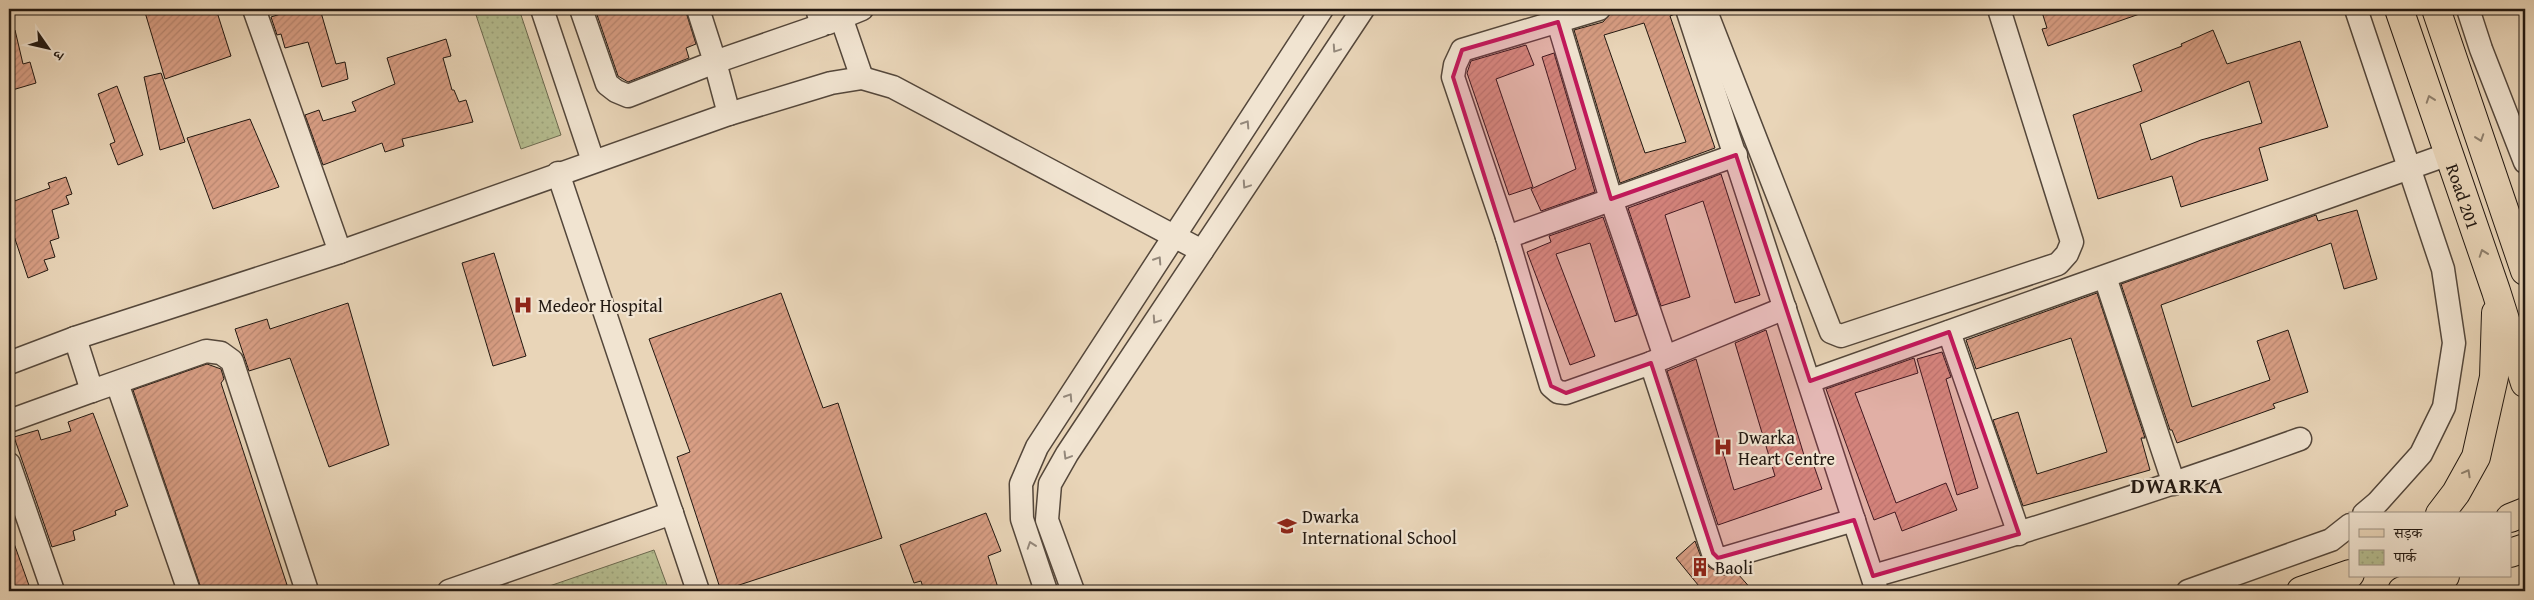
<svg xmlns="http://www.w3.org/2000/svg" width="2534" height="600" viewBox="0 0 2534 600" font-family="'Gentium Book Plus','Noto Serif Devanagari',serif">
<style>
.park{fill:url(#park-dots);stroke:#6c6a50}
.building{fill:url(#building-hatch);stroke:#221811;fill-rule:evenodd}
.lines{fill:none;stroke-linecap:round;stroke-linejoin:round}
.minor-casing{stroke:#54473b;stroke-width:25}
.major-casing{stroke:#221811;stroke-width:30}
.minor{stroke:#f1e4d1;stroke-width:22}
.major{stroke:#e9d5b8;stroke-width:28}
.oneway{stroke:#94887b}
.oneway2{stroke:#8f806d}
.marked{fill:#c2185b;fill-opacity:0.2;stroke:#c2185b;stroke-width:4;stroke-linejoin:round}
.labels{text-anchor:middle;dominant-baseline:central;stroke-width:4.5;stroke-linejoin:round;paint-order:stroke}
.street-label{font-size:18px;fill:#221811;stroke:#f1e4d1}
.poi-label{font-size:18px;fill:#221811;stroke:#f1e4d1;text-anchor:start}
.district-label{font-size:22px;font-weight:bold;letter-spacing:1px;fill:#221811;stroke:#f1e4d1}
</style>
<defs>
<pattern id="park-dots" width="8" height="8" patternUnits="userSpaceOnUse" patternTransform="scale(1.25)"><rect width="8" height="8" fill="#b5bd90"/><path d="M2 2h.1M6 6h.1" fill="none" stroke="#9ba27b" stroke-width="1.8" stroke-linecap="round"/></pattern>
<pattern id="building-hatch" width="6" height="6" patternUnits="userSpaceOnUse" patternTransform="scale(1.25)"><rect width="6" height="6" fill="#d89e84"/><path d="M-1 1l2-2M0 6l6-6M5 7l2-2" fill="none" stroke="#b98771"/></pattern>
</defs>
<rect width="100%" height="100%" fill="#e9d5b8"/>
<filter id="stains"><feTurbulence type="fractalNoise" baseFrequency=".004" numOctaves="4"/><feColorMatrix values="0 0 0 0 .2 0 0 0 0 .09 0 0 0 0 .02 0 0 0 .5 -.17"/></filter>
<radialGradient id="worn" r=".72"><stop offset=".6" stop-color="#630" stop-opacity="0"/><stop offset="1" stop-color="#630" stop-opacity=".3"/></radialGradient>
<!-- park -->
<g class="park">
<polygon points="474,9 519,9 561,135 521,149"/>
<polygon points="654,550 669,591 535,591"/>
</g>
<!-- building -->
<g class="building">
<polygon points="144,9 216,9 231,56 165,79"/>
<polygon points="296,9 320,9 336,64 345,62 348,79 322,87 308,42 285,48 281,34 277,35 271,17"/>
<polygon points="595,9 685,9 696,44 686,48 689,58 628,82 618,76"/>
<path d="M1625,9H1674L1675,14L1670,16L1715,148L1620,183L1574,30L1603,22L1612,12ZM1644,23L1686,142L1645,153L1604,35Z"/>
<polygon points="2041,9 2148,9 2148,11 2048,46 2042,29 2047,28"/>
<polygon points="15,30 23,64 30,62 36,83 9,91 9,31"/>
<path d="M2213,30L2227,64L2300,41L2328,127L2259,148L2268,180L2181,207L2172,176L2098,199L2073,115L2142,91L2133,65L2182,46L2181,44ZM2249,81L2262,123L2201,140L2151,160L2140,124Z"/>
<polygon points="446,39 451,56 443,58 452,90 454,90 459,102 466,100 473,122 402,139 404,146 385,152 382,143 323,165 305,115 319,110 323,121 356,111 352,102 395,84 387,58"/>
<polygon points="1526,45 1534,65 1496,79 1533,187 1509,195 1467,73 1471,61"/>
<polygon points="1554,53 1595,192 1541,211 1531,189 1576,169 1542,57"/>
<polygon points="161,73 185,142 160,150 144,77"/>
<polygon points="117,86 143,155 118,165 110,144 115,142 98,94"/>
<polygon points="250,119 279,187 213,209 187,138"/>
<polygon points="1721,174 1760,295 1735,303 1703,201 1665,215 1690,297 1661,306 1628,208"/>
<polygon points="66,177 72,194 66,196 69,204 52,210 59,238 50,241 55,257 44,260 48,270 28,278 11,227 9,228 9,203 50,188 48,183"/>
<polygon points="2357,210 2377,279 2344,289 2331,243 2161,305 2192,407 2270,380 2257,341 2288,330 2308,392 2273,404 2275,408 2177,443 2172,430 2170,430 2121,284 2316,215 2318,221"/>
<polygon points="1603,217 1637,315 1615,322 1590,243 1556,254 1595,356 1570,365 1527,252 1551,242 1549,236"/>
<polygon points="494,253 526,356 493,366 462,263"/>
<polygon points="781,293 823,408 838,403 882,538 721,591 677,457 690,452 649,339"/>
<polygon points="2097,293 2145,438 2141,438 2150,470 2023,506 1993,420 2018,412 2037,474 2107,452 2071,338 1976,369 1966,340"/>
<polygon points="348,303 389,445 329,467 290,358 249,371 235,329 267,319 270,329"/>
<polygon points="1766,330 1807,465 1813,463 1822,489 1718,525 1667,371 1696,359 1734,490 1775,476 1735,343"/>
<polygon points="1942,352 1951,377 1946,379 1978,488 1957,495 1917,359"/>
<polygon points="1914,358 1918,373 1855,393 1896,503 1946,483 1957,510 1902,531 1895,512 1874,520 1826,389"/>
<polygon points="207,364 221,369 224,379 221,383 289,591 202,591 133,390"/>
<polygon points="93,413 128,506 115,511 116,515 73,531 75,540 52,547 14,437 38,430 41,440 71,431 68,422"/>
<polygon points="986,513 1001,551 988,556 999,591 924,591 921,581 914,583 900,545"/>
<polygon points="9,535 11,535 31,591 9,591"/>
<polygon points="1695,541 1701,557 1709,567 1723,575 1738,574 1753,591 1703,591 1676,558"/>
</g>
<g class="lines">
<!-- minor casing -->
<g class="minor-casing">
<g id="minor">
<polyline points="254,9 340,252"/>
<polyline points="542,9 593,161"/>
<polyline points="581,9 607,84 616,91 628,96 715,62 698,9"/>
<polyline points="1599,9 1462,50 1455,65 1453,77 1507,237 1736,155"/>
<polyline points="1687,9 1877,591"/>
<polyline points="1705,9 1831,332 1841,336 2058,264 2067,254 2072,242 1999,9"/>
<polyline points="2356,9 2443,269 2454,343 2444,407 2421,454 2377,503 2364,514"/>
<polyline points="2468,9 2481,49 2525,162"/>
<polyline points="841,17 862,78"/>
<polyline points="1558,22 1611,199 1665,357"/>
<polyline points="828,23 862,9"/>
<polyline points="729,114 715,62 822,25 817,9"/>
<polyline points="558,173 698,591"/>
<polyline points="1507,237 1551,386 1558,392 1566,393 1651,363 1713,553 1718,558 1725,558 1854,520"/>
<polyline points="2105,277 2174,484"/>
<polyline points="1949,332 2019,534"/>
<polyline points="75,338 92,391 206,351 221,353 232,361 307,591"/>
<polyline points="9,363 75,338 340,252 729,114 831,83 862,78 893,87 1202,251"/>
<polyline points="1651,363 1785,308"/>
<polyline points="1810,381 2449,154"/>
<polyline points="117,383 189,591"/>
<polyline points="9,421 92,391"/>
<polyline points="9,464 53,591"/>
<path d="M1873,576C2017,535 2159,490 2300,439"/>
<polyline points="449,591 672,513"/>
<polyline points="1046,591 1022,519 1021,484 1037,447 1322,9"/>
<polyline points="1073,591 1047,520 1050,484 1067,454 1363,9"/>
<polyline points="2188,591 2331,540 2350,525"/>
</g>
</g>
<!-- major casing -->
<g class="major-casing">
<g id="major">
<path id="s1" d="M2399,9L2496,291L2525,383"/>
<polyline points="2436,9 2525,271"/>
<polyline points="2440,514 2456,493 2476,457 2494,377 2496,313"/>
<polyline points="2510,518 2525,512"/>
<polyline points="2510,553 2525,548"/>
<polyline points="2301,591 2350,574"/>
<polyline points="2402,591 2445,576"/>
</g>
</g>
<!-- minor -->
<use href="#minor" class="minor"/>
<!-- major -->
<use href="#major" class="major"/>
</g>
<!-- one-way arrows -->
<defs><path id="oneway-chevron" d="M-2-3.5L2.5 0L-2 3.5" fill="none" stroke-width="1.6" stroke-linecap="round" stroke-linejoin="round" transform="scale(1.25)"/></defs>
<g class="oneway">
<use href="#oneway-chevron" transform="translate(1336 49) rotate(124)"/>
<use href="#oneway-chevron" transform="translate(1246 124) rotate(-57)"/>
<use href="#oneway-chevron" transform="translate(1246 185) rotate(124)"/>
<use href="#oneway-chevron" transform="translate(1158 260) rotate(-57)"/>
<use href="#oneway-chevron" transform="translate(1156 320) rotate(124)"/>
<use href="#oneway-chevron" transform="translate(1069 397) rotate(-57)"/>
<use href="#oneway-chevron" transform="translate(1067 456) rotate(121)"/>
<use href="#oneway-chevron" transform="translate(1031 545) rotate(-109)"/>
</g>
<g class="oneway2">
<use href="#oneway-chevron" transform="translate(2430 99) rotate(-109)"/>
<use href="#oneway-chevron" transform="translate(2480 138) rotate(71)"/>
<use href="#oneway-chevron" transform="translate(2483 253) rotate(-109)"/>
<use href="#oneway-chevron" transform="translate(2467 473) rotate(-61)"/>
</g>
<!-- marked area -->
<path class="marked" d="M1558,22L1611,199L1736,155L1810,381L1949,332L2019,534L1873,576L1854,520L1718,558L1713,553L1651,363L1566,393L1551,386L1453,77L1462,50Z"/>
<!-- icons -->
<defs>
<g id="hospital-bare" transform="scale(1.5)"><path d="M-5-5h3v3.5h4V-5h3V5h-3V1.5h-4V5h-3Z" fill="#8f2418" stroke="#f1e4d1" stroke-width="2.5" paint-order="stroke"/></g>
<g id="school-bare" transform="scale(1.5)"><path d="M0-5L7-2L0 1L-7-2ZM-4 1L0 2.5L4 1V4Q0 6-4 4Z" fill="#8f2418" stroke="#f1e4d1" stroke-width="2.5" paint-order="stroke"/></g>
<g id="building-bare" transform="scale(1.5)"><path d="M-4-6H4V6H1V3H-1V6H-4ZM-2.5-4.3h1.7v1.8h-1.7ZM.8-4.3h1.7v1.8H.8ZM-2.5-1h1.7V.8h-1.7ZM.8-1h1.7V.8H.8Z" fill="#8f2418" stroke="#f1e4d1" stroke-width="2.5" paint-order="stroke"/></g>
</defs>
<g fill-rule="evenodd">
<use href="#hospital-bare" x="523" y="305"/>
<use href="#hospital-bare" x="1723" y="447"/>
<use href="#school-bare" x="1287" y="526"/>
<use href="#building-bare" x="1700" y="567"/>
</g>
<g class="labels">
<!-- street labels -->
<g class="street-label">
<text stroke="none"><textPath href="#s1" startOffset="198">Road 201</textPath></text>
</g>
<!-- poi labels -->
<g class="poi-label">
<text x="538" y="305">Medeor Hospital</text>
<text x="1738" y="437">Dwarka<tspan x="1738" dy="21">Heart Centre</tspan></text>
<text x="1302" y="516">Dwarka<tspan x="1302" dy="21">International School</tspan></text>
<text x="1715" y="567">Baoli</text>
</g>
<!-- district labels -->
<g class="district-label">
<text x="2177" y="485">DWARKA</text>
</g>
</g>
<!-- margin -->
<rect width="2534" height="600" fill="none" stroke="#e9d5b8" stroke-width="30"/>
<rect x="10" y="10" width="2514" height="580" fill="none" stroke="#221811" stroke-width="2.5"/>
<rect x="15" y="15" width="2504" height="570" fill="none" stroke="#221811"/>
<!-- legend -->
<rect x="2349" y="512" width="162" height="65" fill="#f1e4d1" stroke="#9e9284"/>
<rect x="2359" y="529" width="25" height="8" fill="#e9d5b8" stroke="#9e9284"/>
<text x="2394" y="538" font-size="15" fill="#221811">सड़क</text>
<rect x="2359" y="550" width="25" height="15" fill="url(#park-dots)" stroke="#9e9284"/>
<text x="2394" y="562" font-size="15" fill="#221811">पार्क</text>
<!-- north arrow -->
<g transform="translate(48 48) rotate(124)" stroke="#f1e4d1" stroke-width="4" paint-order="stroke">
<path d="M0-4L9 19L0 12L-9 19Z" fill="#221811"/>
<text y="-8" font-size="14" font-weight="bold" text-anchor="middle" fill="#221811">उ</text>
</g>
<rect width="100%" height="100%" filter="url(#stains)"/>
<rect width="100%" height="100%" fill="url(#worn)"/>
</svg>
